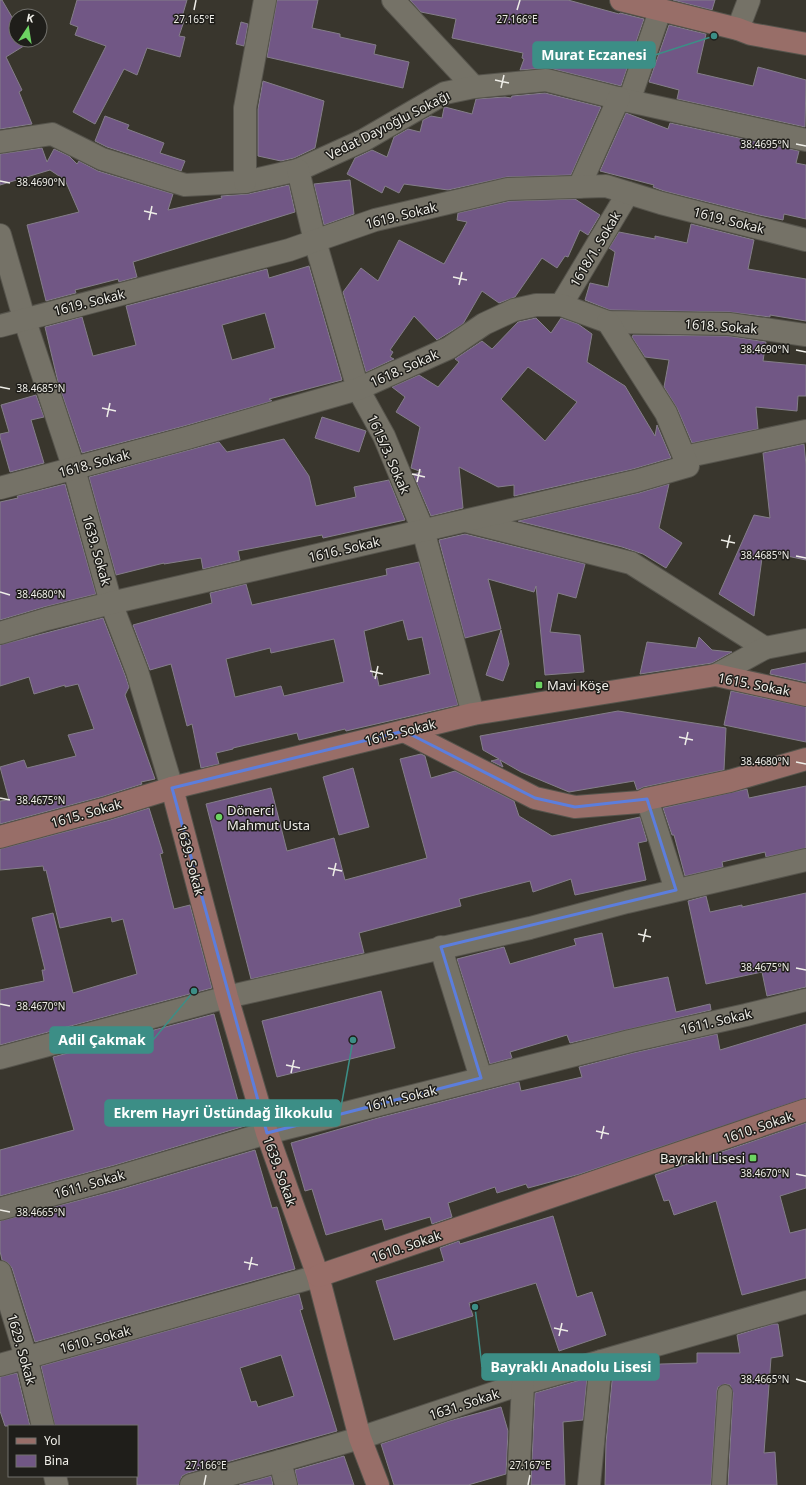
<svg xmlns="http://www.w3.org/2000/svg" width="806" height="1485" viewBox="0 0 806 1485" font-family="'Noto Sans',sans-serif">
<style>
.building{fill:#715785;stroke:#847e89;fill-rule:evenodd}
.lines{fill:none;stroke-linecap:round;stroke-linejoin:round}
.service-casing{stroke:#56544c;stroke-width:16}
.minor-casing{stroke:#56544c;stroke-width:24}
.tertiary-casing{stroke:#56544c;stroke-width:24}
.secondary-casing{stroke:#56544c;stroke-width:24}
.service{stroke:#757267;stroke-width:14}
.minor{stroke:#757267;stroke-width:22}
.tertiary{stroke:#757267;stroke-width:22}
.secondary{stroke:#986e68;stroke-width:22}
.marked{fill:none;stroke:#5c7edd;stroke-width:3;stroke-linejoin:round}
.ticks{fill:none;stroke:#efeee8;stroke-width:1.5}
.poi-dot{fill:#6cd362;stroke:#1f1e1a;stroke-width:1.5}
.labels{text-anchor:middle;dominant-baseline:central;stroke-width:3;stroke-linejoin:round;paint-order:stroke}
.street-label{font-size:13px;fill:#efeee8;stroke:#1f1e1a}
.poi-label{font-size:13px;fill:#efeee8;stroke:#1f1e1a;text-anchor:start}
.ticks-label{font-size:10px;text-anchor:middle;fill:#efeee8;stroke:#1f1e1a;stroke-width:3;stroke-linejoin:round;paint-order:stroke}
.leader{fill:none;stroke:#3c8e86;stroke-width:1.5}
.callout-dot{fill:#3c8e86;stroke:#1f1e1a;stroke-width:1.5}
.callout{fill:#3c8e86;stroke:#3c8e86;stroke-width:1.5}
.callout-label{font-size:14px;text-anchor:middle;font-weight:bold;fill:#fff}
</style>
<rect width="100%" height="100%" fill="#39362d"/>
<!-- building -->
<g class="building">
<polygon points="0,0 2,0 16,24 16,40 25,40 27,44 6,57 22,90 19,92 32,124 0,129"/>
<polygon points="77,0 187,0 182,17 185,18 179,36 185,37 180,57 147,48 137,75 124,69 95,124 73,112 106,46 75,35 78,27 70,24"/>
<polygon points="277,0 318,0 312,28 340,34 340,37 376,45 374,54 409,62 403,88 267,57"/>
<polygon points="410,0 568,0 619,14 620,13 644,19 621,86 549,68 520,70 524,59 522,58 523,53 452,38 456,19 421,12"/>
<polygon points="673,0 715,0 712,10"/>
<polygon points="241,22 248,24 244,46 236,44"/>
<polygon points="669,25 706,34 697,73 753,86 758,67 806,80 805,127 677,99 679,90 649,82"/>
<polygon points="263,81 324,101 315,148 294,158 281,161 258,156 258,109"/>
<polygon points="545,93 601,107 571,175 507,177 448,190 404,184 399,193 385,186 382,193 347,174 355,158 372,150 387,157 394,137 408,129 420,132 423,120 431,116 442,118 444,108 445,107 472,114 476,99 505,97 511,98 512,96"/>
<polygon points="626,113 668,129 670,123 799,151 796,163 806,165 806,219 784,214 783,220 759,215 664,191 653,187 654,185 600,171"/>
<polygon points="105,116 129,125 127,129 164,143 160,153 185,161 181,171 107,147 95,141"/>
<polygon points="42,148 47,162 54,149 69,156 77,164 79,161 98,171 173,194 168,210 222,198 221,196 248,194 289,185 295,212 133,262 137,277 119,282 118,279 75,290 76,293 46,301 27,225 79,212 65,180 50,170 0,185 0,154"/>
<polygon points="350,180 354,214 324,225 314,184"/>
<polygon points="575,199 600,215 588,235 580,230 568,257 565,256 557,268 542,258 515,297 499,303 482,291 463,324 437,340 414,316 390,350 393,352 390,357 394,359 366,372 343,292 361,268 378,281 399,240 444,264 467,222 457,220 458,213 510,201"/>
<polygon points="691,224 754,240 748,269 806,279 806,321 770,315 770,317 729,312 610,310 585,300 590,283 608,287 615,252 609,248 619,232 655,239 655,236 687,243"/>
<path d="M309,266L342,380L269,399L272,401L184,426L82,453L58,382L45,327L82,317L93,356L136,345L126,306L267,269L269,278ZM265,313L275,348L232,360L222,325Z"/>
<path d="M536,318L551,333L561,318L578,324L592,334L587,362L625,386L655,436L657,425L671,458L633,469L514,496V485L498,487L459,467L463,508L431,516L413,474L422,472L411,468L420,427L396,412L405,397L392,387L419,375L438,387L459,362L455,359L482,341L492,349L518,322ZM528,367L577,402L545,441L501,399Z"/>
<polygon points="633,335 728,336 766,342 763,361 806,365 806,396 798,396 797,411 756,407 758,429 692,443 677,408 664,387 669,360 645,357 632,337"/>
<polygon points="36,395 44,417 31,420 44,463 10,472 0,437 0,434 9,432 1,405"/>
<polygon points="322,417 366,431 359,452 315,438"/>
<polygon points="284,439 309,476 316,506 356,497 354,487 389,480 405,520 323,538 322,535 238,551 240,560 203,569 201,558 164,564 164,563 116,575 89,477 219,442 227,452"/>
<polygon points="804,444 806,465 806,560 763,551 754,616 719,594 754,515 770,518 763,453"/>
<polygon points="65,484 96,594 44,607 0,620 0,502 18,498 17,496"/>
<polygon points="669,484 659,528 682,543 666,568 643,554 622,547 518,521 639,493"/>
<polygon points="465,534 585,564 576,598 558,593 550,632 580,635 584,672 545,675 536,586 534,592 488,579 501,629 465,638 439,540"/>
<path d="M419,562L458,705L346,731L345,729L299,740L297,733L233,748V749L216,753L219,764L201,768L192,724L187,726L171,664L150,670L133,625L212,603L210,593L246,584L252,605L387,575L386,569ZM403,620L408,640L422,637L430,674L379,686L377,676L373,677L364,631ZM334,639L344,682L284,696L281,686L235,697L226,659L270,648L271,653Z"/>
<polygon points="103,618 125,675 129,687 125,695 155,779 141,782 142,784 104,796 0,824 0,801 9,800 0,767 24,760 27,768 76,756 68,735 94,729 78,684 65,687 65,685 34,694 29,677 0,686 0,645"/>
<polygon points="501,630 509,664 503,681 486,675"/>
<polygon points="699,637 712,650 732,652 712,663 640,674 647,642 696,648"/>
<polygon points="806,663 806,682 770,674 771,670"/>
<polygon points="731,691 806,707 806,742 724,725"/>
<polygon points="618,711 726,728 724,770 644,787 637,790 634,781 569,792 521,772 500,760 503,767 491,761 499,759 483,750 480,736"/>
<polygon points="421,754 425,756 431,778 455,771 514,801 519,816 552,836 640,817 647,841 638,843 646,880 575,895 571,879 533,892 530,881 459,899 461,906 359,933 364,953 251,979 206,804 271,788 287,851 334,838 345,880 427,858 400,759"/>
<polygon points="353,768 369,827 339,835 323,777"/>
<polygon points="806,786 806,848 766,857 765,852 722,862 723,867 685,876 674,835 672,835 663,808 747,789 749,798"/>
<polygon points="149,808 163,853 160,854 174,909 190,905 212,988 0,1045 0,990 44,981 42,970 45,970 32,918 53,913 73,993 137,974 123,919 112,922 111,917 60,928 46,870 44,871 43,866 0,870 0,849 110,820"/>
<polygon points="806,893 806,987 767,996 762,972 706,984 688,901 706,896 710,912 742,905 742,907"/>
<polygon points="602,933 614,988 668,977 676,1012 710,1004 711,1010 570,1043 567,1035 510,1052 512,1058 490,1064 457,959 504,947 510,964 576,945 574,939"/>
<polygon points="381,991 395,1048 277,1077 262,1021"/>
<polygon points="214,1014 245,1126 115,1165 0,1196 0,1150 74,1130 53,1057"/>
<polygon points="806,1024 806,1098 580,1174 528,1188 526,1184 497,1193 495,1187 448,1203 452,1217 432,1224 430,1217 385,1230 382,1219 326,1235 312,1189 305,1191 291,1143 378,1118 519,1082 521,1091 582,1077 579,1067 633,1053 717,1034 720,1050"/>
<polygon points="806,1123 806,1188 780,1196 790,1233 806,1229 806,1278 742,1295 716,1201 674,1215 669,1200 664,1201 655,1175"/>
<polygon points="255,1150 272,1208 277,1207 295,1269 35,1342 12,1268 8,1263 2,1260 0,1251 0,1221 122,1189"/>
<polygon points="553,1216 577,1297 592,1292 606,1335 559,1351 536,1283 469,1303 473,1316 394,1340 376,1281 444,1261 440,1248 459,1241 460,1244"/>
<path d="M299,1294L303,1309L300,1310L337,1431L188,1473L182,1476L179,1485H137V1426H55L41,1366ZM281,1355L294,1396L258,1407L256,1401L251,1402L240,1368Z"/>
<polygon points="773,1324 778,1324 783,1356 771,1358 764,1453 775,1452 777,1485 728,1485 733,1393 730,1385 725,1384 718,1387 717,1391 711,1485 605,1485 606,1443 613,1371 661,1364 697,1363 697,1353 740,1353 737,1335"/>
<polygon points="17,1373 30,1426 5,1426 0,1411 0,1377"/>
<polygon points="587,1378 583,1420 563,1422 565,1485 531,1485 535,1393"/>
<polygon points="501,1407 508,1431 506,1474 468,1485 394,1485 381,1444 449,1421"/>
<polygon points="344,1456 354,1485 298,1485 295,1470"/>
<polygon points="271,1476 273,1485 239,1485"/>
</g>
<g class="lines">
<!-- service casing -->
<g class="service-casing">
<polyline id="service" points="719,1485 725,1392"/>
</g>
<!-- minor casing -->
<g class="minor-casing">
<g id="minor">
<polyline points="393,0 474,87"/>
<polyline points="629,101 660,11"/>
<polyline points="0,142 52,134 102,159 185,185 245,182 298,170 364,140 445,93 474,87 546,80 629,101 806,140"/>
<polyline points="298,170 315,241 358,389 384,436 423,530 473,714"/>
<polyline points="245,182 245,108 265,0"/>
<polyline points="579,187 619,98"/>
<polyline points="0,235 24,318 74,469 111,603 137,671 172,788"/>
<polyline points="561,305 628,193"/>
<polyline points="0,326 289,250 375,220 508,189 606,186 661,203 806,240"/>
<polyline points="684,457 806,431"/>
<polyline points="0,488 187,438 358,389 449,348 484,324 514,310 536,305 561,305 608,322 729,324 806,335"/>
<polyline points="466,521 631,563 765,648"/>
<polyline points="0,633 47,619 111,603 636,481 688,466 666,413 608,322"/>
<polyline points="716,675 765,648 806,640"/>
<polyline points="647,799 676,890"/>
<polyline points="441,947 445,962 481,1078"/>
<polyline points="227,997 530,928 627,902 806,860"/>
<polyline points="267,1133 630,1041 746,1015 806,1000"/>
<polyline points="0,1272 26,1357 43,1426"/>
<polyline points="0,1365 318,1276"/>
<polyline points="280,1461 286,1485"/>
<polyline points="55,1476 57,1485"/>
<polyline points="191,1485 280,1461 360,1438 518,1385 806,1302"/>
<polyline points="518,1485 523,1384"/>
<polyline points="589,1485 601,1361"/>
</g>
</g>
<!-- tertiary casing -->
<g class="tertiary-casing">
<g id="tertiary">
<polyline points="738,29 749,0"/>
<polyline points="0,1058 227,997"/>
<polyline points="0,1209 118,1177 267,1133"/>
</g>
</g>
<!-- secondary casing -->
<g class="secondary-casing">
<g id="secondary">
<polyline points="621,0 738,29 751,34 806,44"/>
<polyline points="404,731 535,798 575,807 640,802 647,799 730,781 806,759"/>
<polyline points="172,788 227,997 267,1133 318,1276 360,1438 378,1485"/>
<polyline points="0,837 107,808 172,788 473,714 716,675 806,695"/>
<polyline points="318,1276 806,1110"/>
</g>
</g>
<!-- service -->
<use href="#service" class="service"/>
<!-- minor -->
<use href="#minor" class="minor"/>
<!-- tertiary -->
<use href="#tertiary" class="tertiary"/>
<!-- secondary -->
<use href="#secondary" class="secondary"/>
</g>
<!-- marked area -->
<path class="marked" d="M404,731L535,798L575,807L647,799L676,890L441,947L481,1078L267,1133L172,788Z"/>
<!-- ticks -->
<path class="ticks" d="M194,10L196,0M517,10L520,0M495,80L509,83M501,88L504,75M796,144L806,146M0,181L10,183M144,211L157,214M149,220L152,206M453,277L467,280M459,285L462,272M796,350L806,352M0,387L10,389M102,408L116,411M107,417L110,403M412,474L425,477M417,482L420,469M721,540L735,543M727,548L730,535M796,556L806,558M0,592L10,595M370,671L383,674M375,679L378,666M679,737L693,740M685,745L688,732M796,762L806,764M0,798L10,800M328,868L342,871M333,876L336,863M638,934L651,937M643,942L646,929M796,968L806,970M0,1004L10,1006M286,1065L300,1068M291,1073L294,1060M596,1131L609,1134M601,1139L604,1126M796,1174L806,1176M0,1210L10,1212M244,1262L258,1265M249,1270L252,1257M554,1328L568,1331M559,1336L562,1323M796,1379L806,1382M204,1485L206,1475M528,1485L530,1475"/>
<!-- markers -->
<g class="poi-dot">
<rect x="535" y="681" width="8" height="8" rx="2"/>
<circle cx="219" cy="817" r="4"/>
<rect x="749" y="1154" width="8" height="8" rx="2"/>
</g>
<g class="labels">
<!-- street labels -->
<g class="street-label">
<text transform="translate(388 125) rotate(-27)">Vedat Dayıoğlu Sokağı</text>
<text transform="translate(401 215) rotate(-14)">1619. Sokak</text>
<text transform="translate(729 220) rotate(14)">1619. Sokak</text>
<text transform="translate(595 249) rotate(-59)">1618/1. Sokak</text>
<text transform="translate(89 302) rotate(-14)">1619. Sokak</text>
<text transform="translate(721 326) rotate(4)">1618. Sokak</text>
<text transform="translate(404 368) rotate(-24)">1618. Sokak</text>
<text transform="translate(389 454) rotate(66)">1615/3. Sokak</text>
<text transform="translate(94 463) rotate(-15)">1618. Sokak</text>
<text transform="translate(344 549) rotate(-13)">1616. Sokak</text>
<text transform="translate(97 550) rotate(74)">1639. Sokak</text>
<text transform="translate(754 684) rotate(11)">1615. Sokak</text>
<text transform="translate(400 732) rotate(-14)">1615. Sokak</text>
<text transform="translate(86 813) rotate(-16)">1615. Sokak</text>
<text transform="translate(191 860) rotate(75)">1639. Sokak</text>
<text transform="translate(716 1021) rotate(-13)">1611. Sokak</text>
<text transform="translate(401 1098) rotate(-14)">1611. Sokak</text>
<text transform="translate(758 1127) rotate(-19)">1610. Sokak</text>
<text transform="translate(280 1171) rotate(70)">1639. Sokak</text>
<text transform="translate(89 1184) rotate(-16)">1611. Sokak</text>
<text transform="translate(406 1246) rotate(-19)">1610. Sokak</text>
<text transform="translate(95 1339) rotate(-15)">1610. Sokak</text>
<text transform="translate(22 1349) rotate(74)">1629. Sokak</text>
<text transform="translate(464 1404) rotate(-18)">1631. Sokak</text>
</g>
<!-- poi labels -->
<g class="poi-label">
<text x="547" y="685">Mavi Köşe</text>
<text x="227" y="810">Dönerci<tspan x="227" dy="15">Mahmut Usta</tspan></text>
<text x="745" y="1158" text-anchor="end">Bayraklı Lisesi</text>
</g>
</g>
<g class="ticks-label">
<text x="194" y="23">27.165°E</text>
<text x="517" y="23">27.166°E</text>
<text x="765" y="148">38.4695°N</text>
<text x="41" y="186">38.4690°N</text>
<text x="765" y="353">38.4690°N</text>
<text x="41" y="392">38.4685°N</text>
<text x="765" y="559">38.4685°N</text>
<text x="41" y="598">38.4680°N</text>
<text x="765" y="765">38.4680°N</text>
<text x="41" y="804">38.4675°N</text>
<text x="765" y="971">38.4675°N</text>
<text x="41" y="1010">38.4670°N</text>
<text x="765" y="1177">38.4670°N</text>
<text x="41" y="1216">38.4665°N</text>
<text x="765" y="1383">38.4665°N</text>
<text x="206" y="1469">27.166°E</text>
<text x="530" y="1469">27.167°E</text>
</g>
<!-- callouts -->
<path class="leader" d="M714 36L655 55M194 991L153 1040M353 1040L340 1113M475 1307L482 1367"/>
<g class="callout-dot">
<circle cx="714" cy="36" r="4"/>
<circle cx="194" cy="991" r="4"/>
<circle cx="353" cy="1040" r="4"/>
<circle cx="475" cy="1307" r="4"/>
</g>
<g class="callout">
<rect x="533" y="42" width="122" height="26" rx="4"/>
<rect x="50" y="1027" width="103" height="26" rx="4"/>
<rect x="105" y="1100" width="235" height="26" rx="4"/>
<rect x="482" y="1354" width="177" height="26" rx="4"/>
</g>
<g class="callout-label">
<text x="594" y="60">Murat Eczanesi</text>
<text x="102" y="1045">Adil Çakmak</text>
<text x="223" y="1118">Ekrem Hayri Üstündağ İlkokulu</text>
<text x="571" y="1372">Bayraklı Anadolu Lisesi</text>
</g>
<!-- legend -->
<rect x="8" y="1425" width="130" height="52" fill="#1f1e1a" stroke="#72716c"/>
<rect x="16" y="1438" width="20" height="6" fill="#986e68" stroke="#72716c"/>
<text x="44" y="1445" font-size="12" fill="#efeee8">Yol</text>
<rect x="16" y="1455" width="20" height="12" fill="#715785" stroke="#72716c"/>
<text x="44" y="1465" font-size="12" fill="#efeee8">Bina</text>
<!-- north arrow -->
<g transform="translate(28 28) rotate(12)"><circle r="19" fill="#1f1e1a" stroke="#72716c"/>
<path d="M0-3L7 15L0 10L-7 15Z" fill="#6cd362"/>
<text y="-6" font-size="11" font-weight="bold" text-anchor="middle" fill="#efeee8">K</text>
</g>
</svg>
